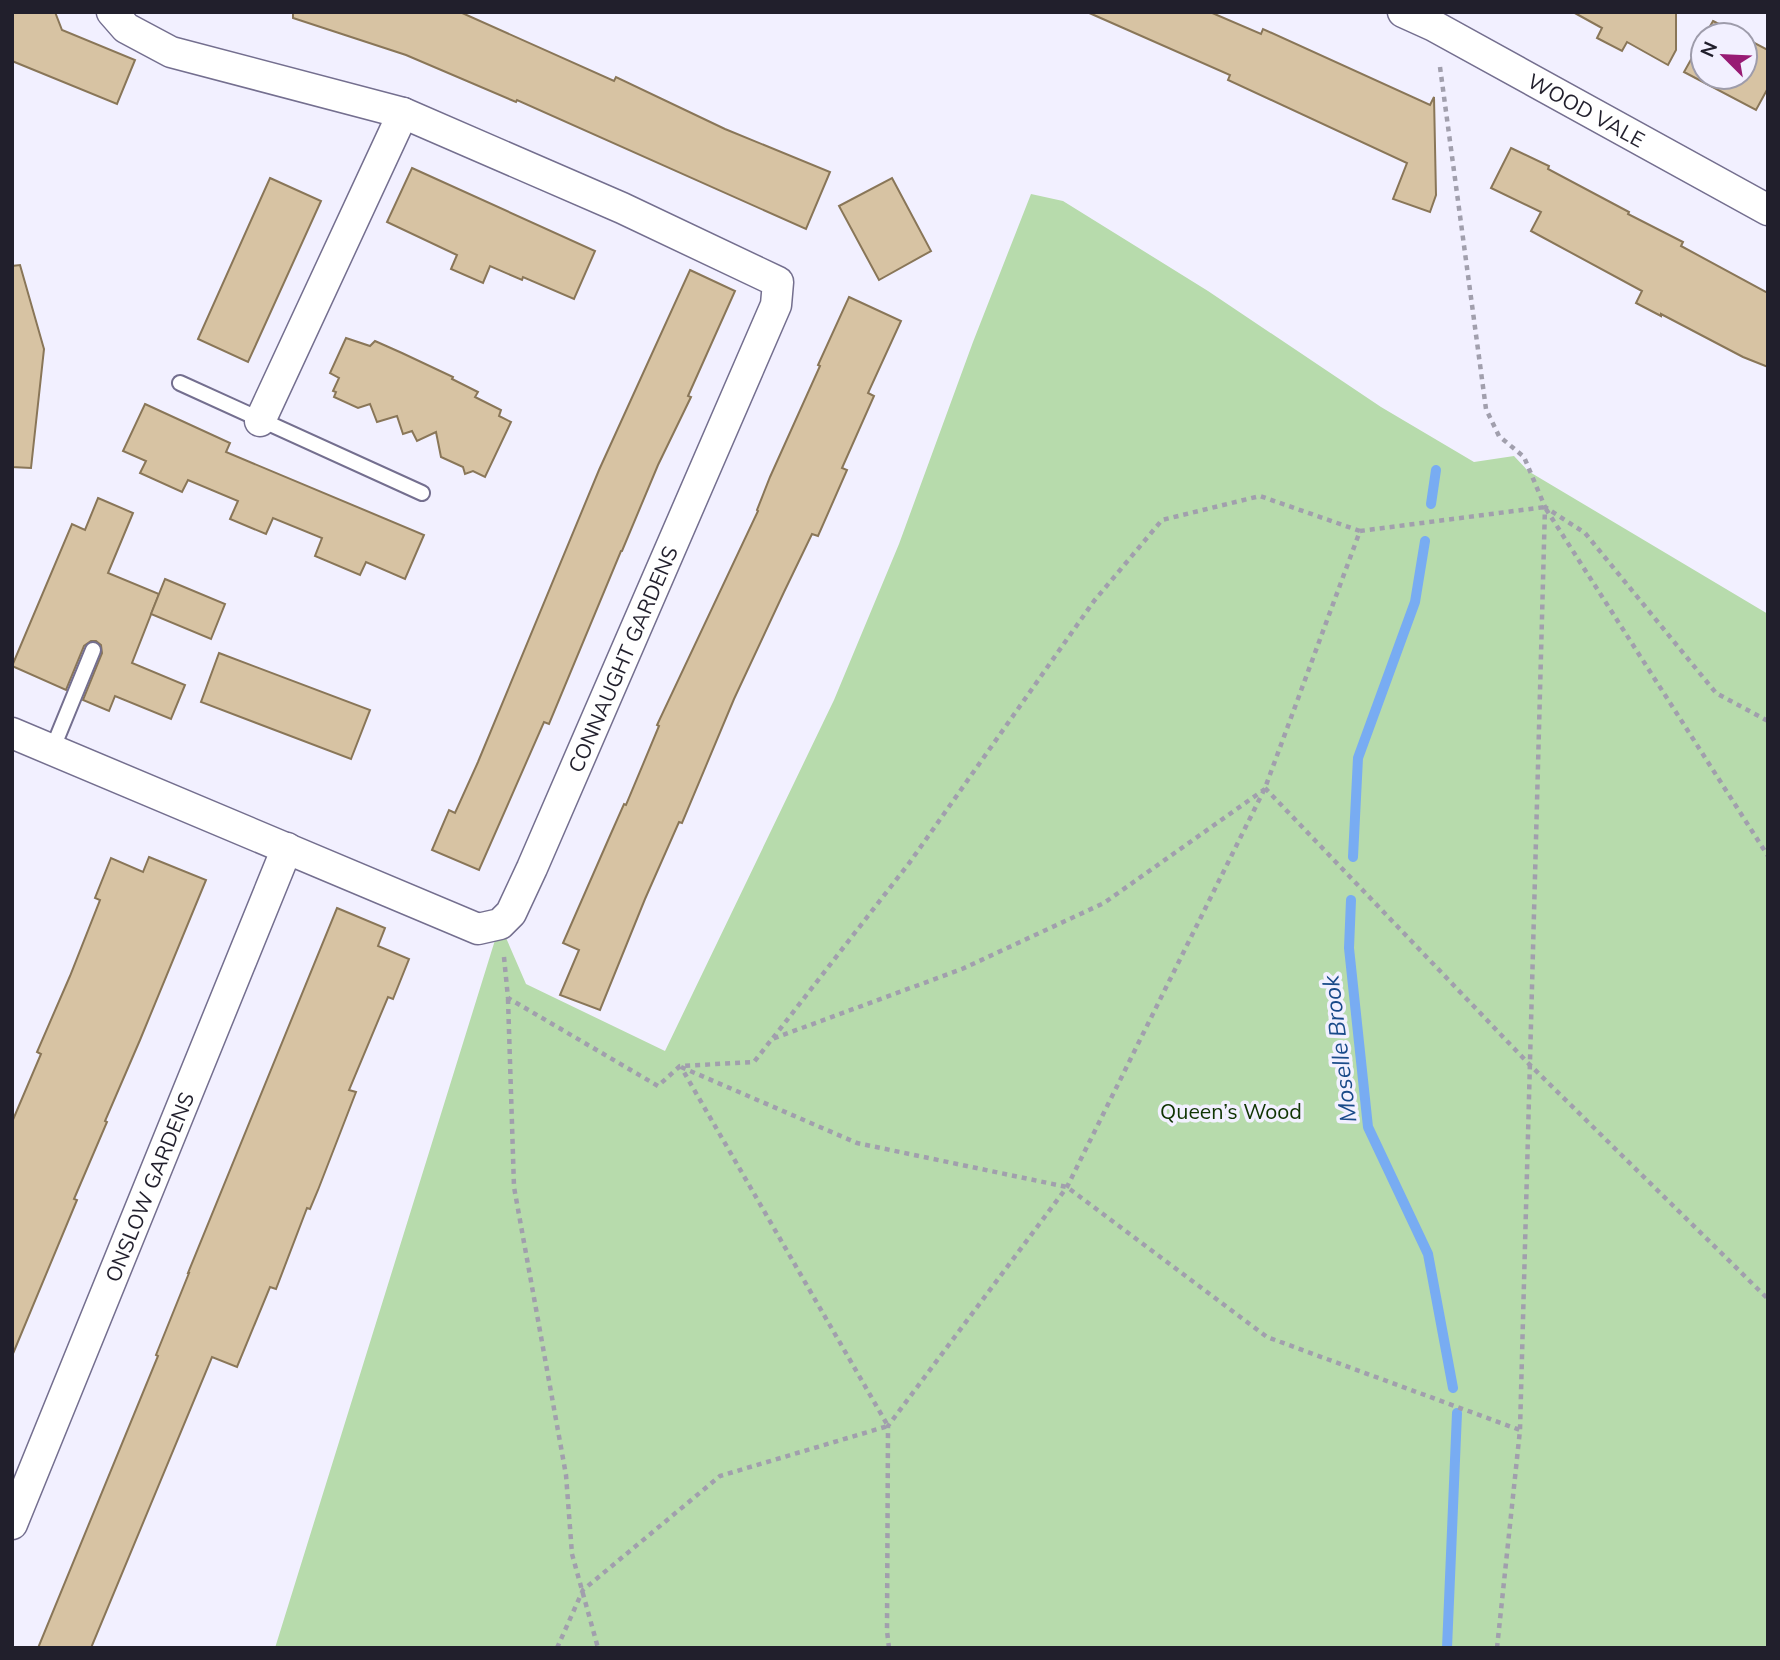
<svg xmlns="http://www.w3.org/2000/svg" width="1780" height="1660" viewBox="0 0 1780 1660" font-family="Mulish,sans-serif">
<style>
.green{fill:#b7dbac}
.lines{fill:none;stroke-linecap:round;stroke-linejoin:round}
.stream{stroke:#78acf2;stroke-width:10}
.building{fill:#d7c3a3;stroke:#897658;stroke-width:2}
.lane-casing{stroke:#746f8f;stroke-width:18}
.street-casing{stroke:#746f8f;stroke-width:33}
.path{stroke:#a19fad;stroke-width:4.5;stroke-dasharray:5 5;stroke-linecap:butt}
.lane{stroke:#fff;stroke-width:14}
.street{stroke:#fff;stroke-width:30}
.labels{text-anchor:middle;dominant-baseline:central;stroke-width:7;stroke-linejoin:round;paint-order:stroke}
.street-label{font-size:21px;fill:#211f2c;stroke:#f2f0ff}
.park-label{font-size:21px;fill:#0f3402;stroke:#f2f0ff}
.water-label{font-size:23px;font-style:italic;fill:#194a89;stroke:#f2f0ff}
</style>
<rect width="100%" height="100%" fill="#f2f0ff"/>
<!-- green -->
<polygon class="green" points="1031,194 1063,201 1208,291 1381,407 1474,462 1514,456 1528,471 1768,614 1768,1648 275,1648 500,924 526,984 665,1051 834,700 899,544 973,342"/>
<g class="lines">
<!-- stream -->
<g class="stream">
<polyline points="1431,504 1436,470"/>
<polyline points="1353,857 1358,758 1415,602 1425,541"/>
<polyline points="1351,900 1349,948 1368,1127 1428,1254 1453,1388"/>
<polyline points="1447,1648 1457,1413"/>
</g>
</g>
<!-- building -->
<g class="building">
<polygon points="12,12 55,12 62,30 135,60 117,104 12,61"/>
<polygon points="293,12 460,12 614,81 616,77 725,129 830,172 806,229 517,100 516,102 406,55 293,18"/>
<polygon points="1087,12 1210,12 1261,34 1263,29 1430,105 1434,97 1436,195 1430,212 1393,199 1407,163 1228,80 1230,75"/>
<polygon points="1573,12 1676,12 1676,50 1668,65 1627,42 1622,51 1597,38 1602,28"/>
<polygon points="1713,21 1740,35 1705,35"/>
<polygon points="1703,38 1703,77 1745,77 1745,38 1768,50 1768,88 1756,110 1684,72"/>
<polygon points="1511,148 1549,166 1548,169 1629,212 1628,214 1683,242 1681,246 1768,293 1768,367 1743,357 1661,314 1661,316 1636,303 1642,291 1531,231 1541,212 1491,188"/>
<polygon points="412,168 595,251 574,299 523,277 522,280 490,266 483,283 451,269 457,255 387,222"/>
<polygon points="270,178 321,201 248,362 198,339"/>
<polygon points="892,178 931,251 879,280 839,206"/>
<polygon points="20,265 44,349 31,468 12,467 12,266"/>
<polygon points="690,270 735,291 688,396 691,397 658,465 622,551 621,551 549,724 544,722 479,870 432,850 449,810 455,813 478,762 599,470"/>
<polygon points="849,297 901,321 868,393 874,396 842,468 847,470 818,536 812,534 784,592 734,699 682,823 679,822 645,899 600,1010 560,995 579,950 563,943 609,838 624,804 626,805 659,726 657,725 758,511 757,510 770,477 820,366 818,365"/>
<polygon points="346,338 370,346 375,341 402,353 453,377 452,379 478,392 475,397 501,410 499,416 511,422 485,477 473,471 465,474 463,467 441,457 436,432 417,441 412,431 403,434 397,416 377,422 370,404 358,408 334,397 336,392 333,391 339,378 330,373"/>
<polygon points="145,404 230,443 226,452 424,535 405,579 366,562 360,575 315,556 322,538 273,518 266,534 230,519 238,501 188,480 182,492 140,473 146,461 123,451"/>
<polygon points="98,498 133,513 108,573 159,594 132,663 185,685 171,719 115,696 109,711 83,700 102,653 101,645 96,641 91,641 84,646 66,690 12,666 72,524 85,530"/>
<polygon points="165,579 225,604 211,639 151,614"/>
<polygon points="219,653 370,710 351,759 201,702"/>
<polygon points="149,857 206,880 140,1040 105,1121 107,1122 74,1199 77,1200 12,1356 12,1122 41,1054 37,1052 70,976 100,900 95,898 111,858 143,872"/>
<polygon points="337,908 385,928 378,946 409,959 393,999 388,997 349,1090 356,1092 318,1190 310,1209 307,1208 276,1289 270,1287 237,1367 212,1357 91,1648 38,1648 158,1356 156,1355 189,1273 188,1273"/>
</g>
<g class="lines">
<!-- lane casing -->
<g class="lane-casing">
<g id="lane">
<polyline points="180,383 422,493"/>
<polyline points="52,750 93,650"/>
</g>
</g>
<!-- street casing -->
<g class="street-casing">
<g id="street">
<path id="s1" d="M1403,12L1434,26L1768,210"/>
<polyline points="260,421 403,113"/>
<path id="s2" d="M12,733L478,929L500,924L511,913L532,868L776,305L778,282L622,208L403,113L171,52L126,28L112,12"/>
<path id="s3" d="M12,1524L287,848"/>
</g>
</g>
<!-- path -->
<g class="path">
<polyline points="1440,67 1486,409 1499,436 1524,457 1545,507 1585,533 1716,693 1768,721"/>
<polyline points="1546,509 1768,856"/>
<polyline points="1265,788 1528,1063 1768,1299"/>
<polyline points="504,957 508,998 658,1086 680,1066 754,1062 772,1039 962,969 1104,903 1265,789"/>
<polyline points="508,999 514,1187 566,1475 572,1554 598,1648"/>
<polyline points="773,1038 910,862 1094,601 1162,520 1260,496 1360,531"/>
<polyline points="681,1067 857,1143 1067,1187 1267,1337 1520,1430"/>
<polyline points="557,1648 583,1590 720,1476 888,1426 681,1067"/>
<polyline points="889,1648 887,1631 888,1426 1067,1187 1265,788 1360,531 1545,507"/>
<polyline points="1497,1648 1520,1430 1545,507"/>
</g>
<!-- lane -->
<use href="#lane" class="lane"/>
<!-- street -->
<use href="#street" class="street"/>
</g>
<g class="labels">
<!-- street labels -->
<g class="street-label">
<text stroke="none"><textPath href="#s1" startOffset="208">WOOD VALE</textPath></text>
<text stroke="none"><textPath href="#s2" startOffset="821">CONNAUGHT GARDENS</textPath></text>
<text stroke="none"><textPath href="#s3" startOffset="364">ONSLOW GARDENS</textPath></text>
</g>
<!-- park labels -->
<g class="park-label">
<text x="1231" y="1111">Queen’s Wood</text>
</g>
<!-- water labels -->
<g class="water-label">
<text transform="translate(1339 1049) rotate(-97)">Moselle Brook</text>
</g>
</g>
<!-- border -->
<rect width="1780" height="1660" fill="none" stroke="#211f2c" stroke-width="28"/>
<!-- north arrow -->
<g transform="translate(1724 56) rotate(294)"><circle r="33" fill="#f2f0ff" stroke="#9e9cab" stroke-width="2"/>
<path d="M0-5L12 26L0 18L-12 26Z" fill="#981b74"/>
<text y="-10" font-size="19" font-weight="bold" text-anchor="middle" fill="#211f2c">N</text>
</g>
</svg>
